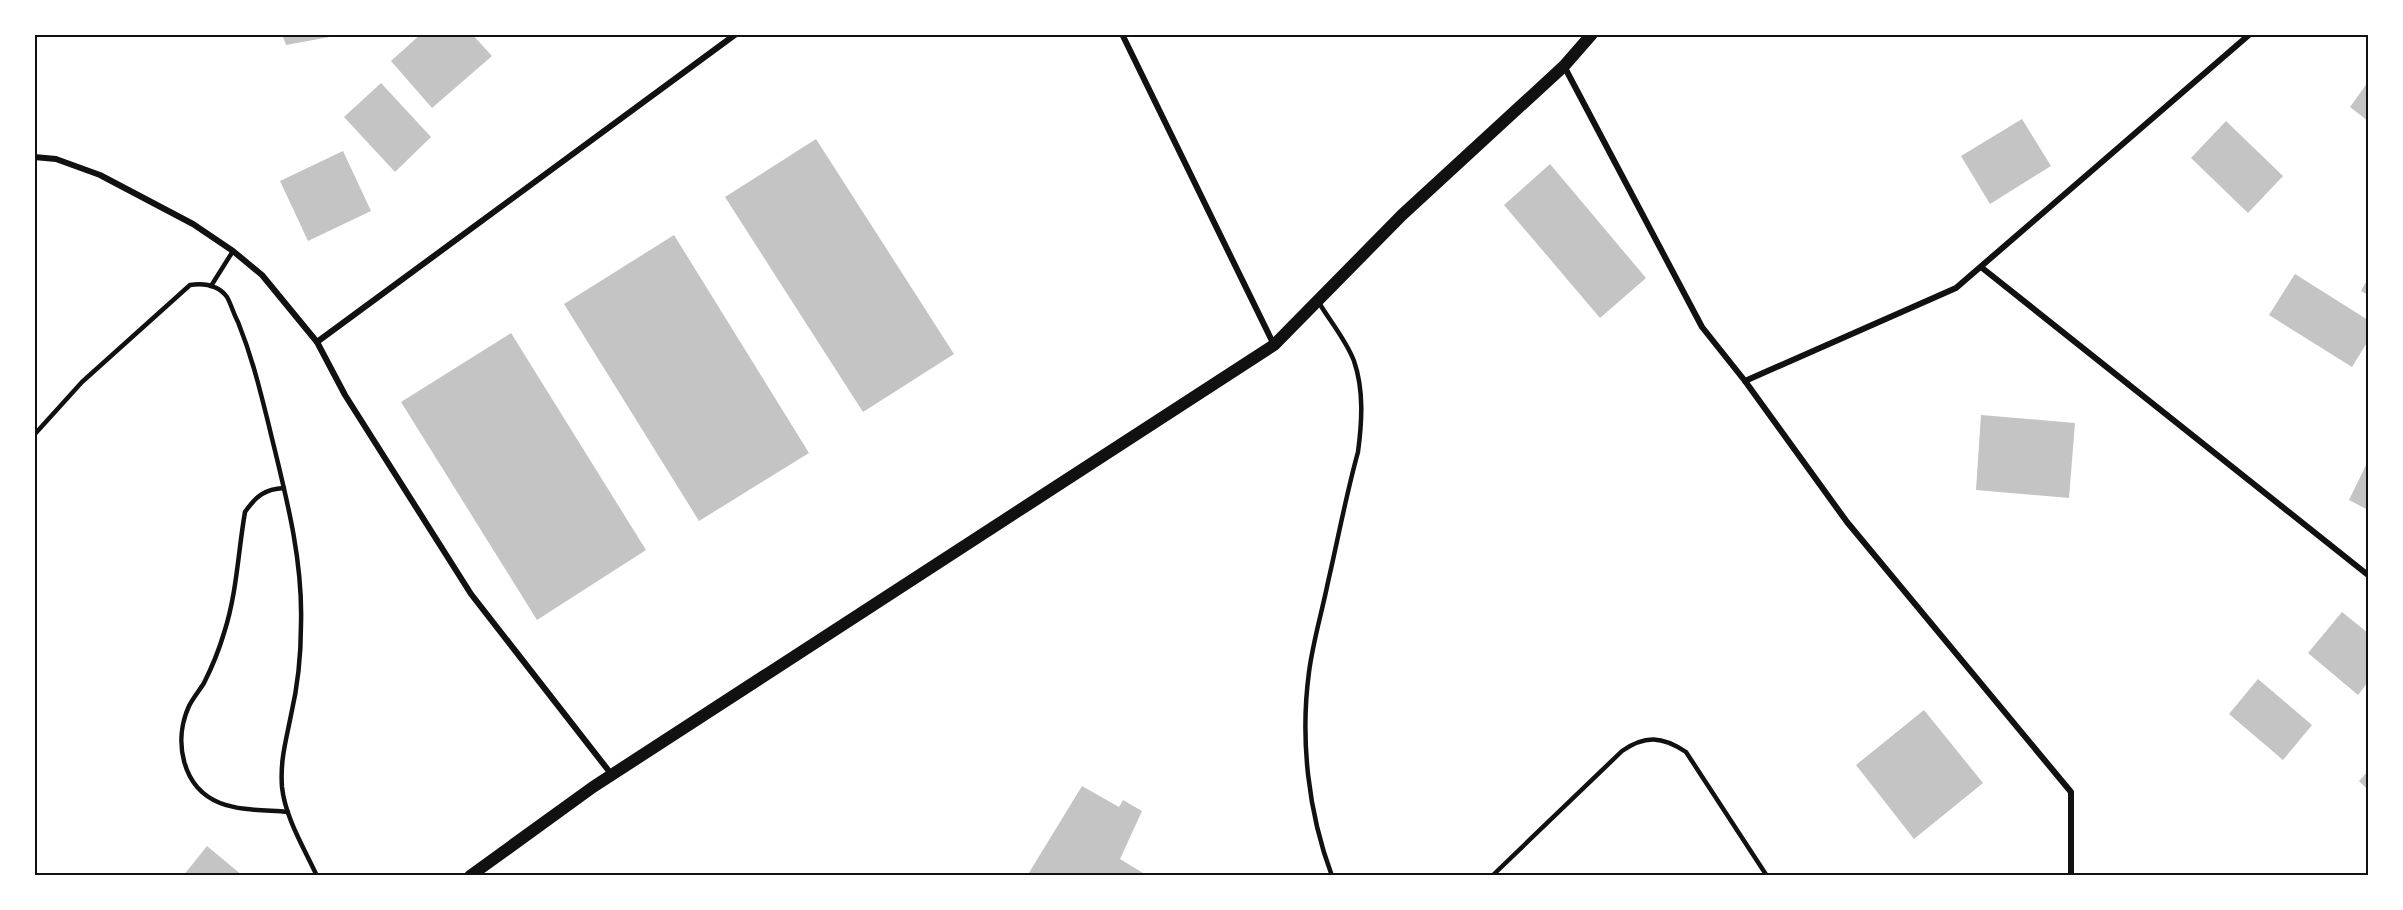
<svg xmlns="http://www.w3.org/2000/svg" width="2403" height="910" viewBox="0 0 2403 910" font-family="Karla,sans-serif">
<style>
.building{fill:#c4c4c4}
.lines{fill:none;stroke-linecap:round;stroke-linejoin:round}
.service{stroke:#111;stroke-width:4.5}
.minor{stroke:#111;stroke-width:6}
.secondary{stroke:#111;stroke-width:12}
.neatline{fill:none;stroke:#111;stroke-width:2}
</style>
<rect width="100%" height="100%" fill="#fff"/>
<!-- building -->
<g class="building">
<polygon points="282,34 335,34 335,36 286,45"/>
<polygon points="421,34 472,34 492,56 432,108 391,61"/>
<polygon points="2368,82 2368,121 2350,107"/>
<polygon points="381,83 431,137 395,172 344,117"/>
<polygon points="2022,119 2051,166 1990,204 1961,156"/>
<polygon points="2226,121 2283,176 2248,213 2191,158"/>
<polygon points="816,139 954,354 863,412 725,197"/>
<polygon points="343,151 371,211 308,241 280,181"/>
<polygon points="1550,164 1646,278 1600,318 1504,205"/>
<polygon points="674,235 809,453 699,521 564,304"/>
<polygon points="2295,274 2368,320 2368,341 2352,367 2269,315"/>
<polygon points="2368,278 2368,295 2361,291"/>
<polygon points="511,333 646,550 537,620 401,402"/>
<polygon points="1981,415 2075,423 2069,498 1976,490"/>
<polygon points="2368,461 2368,510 2349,500"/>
<polygon points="2342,612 2368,633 2368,682 2358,695 2308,653"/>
<polygon points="2258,679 2312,725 2283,760 2229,714"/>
<polygon points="1924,710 1983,783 1914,839 1856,765"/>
<polygon points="2368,771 2368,790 2359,781"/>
<polygon points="1082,786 1119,807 1123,800 1142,811 1120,859 1148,876 1027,876"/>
<polygon points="207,846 243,876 183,876"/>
</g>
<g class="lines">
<!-- service -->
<g class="service">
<polyline points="211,286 233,251"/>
<path d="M1318,301C1329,320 1346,340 1354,361C1364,390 1362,422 1358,452C1346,495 1338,539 1328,582C1322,612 1313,641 1309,672C1300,739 1308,812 1332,876"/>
<path d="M34,435L82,382L190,285C204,283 218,285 227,297C231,304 234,315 238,322C252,357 259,386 268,422C284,489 303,555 301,624C301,654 298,685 291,715C286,741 280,760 282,787C285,817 304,848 317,876"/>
<path d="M284,488C265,489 256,496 245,512C238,552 237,593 224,633C219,650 212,667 204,683C199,691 193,698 189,706C173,741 182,788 220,803C241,811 266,810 288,812"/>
<path d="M1492,876L1622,751C1645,735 1662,736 1686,752L1767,876"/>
</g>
<!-- minor -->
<g class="minor">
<polyline points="1122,34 1274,345"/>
<polyline points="1564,66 1702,327 1745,381 1847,522 2071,792 2071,876"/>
<polyline points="34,157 56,159 100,175 193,224 233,251 262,275 317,342 345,395 471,594 612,775"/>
<polyline points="1981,267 2368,575"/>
<polyline points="317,342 736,34"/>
<polyline points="1745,381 1956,288 2250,34"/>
</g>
<!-- secondary -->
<polyline class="secondary" points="470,876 593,787 1274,345 1402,215 1564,66 1592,34"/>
</g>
<!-- border -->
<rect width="2403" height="910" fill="none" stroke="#ffffff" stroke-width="72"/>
<rect x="36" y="36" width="2331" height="838" class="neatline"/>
</svg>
